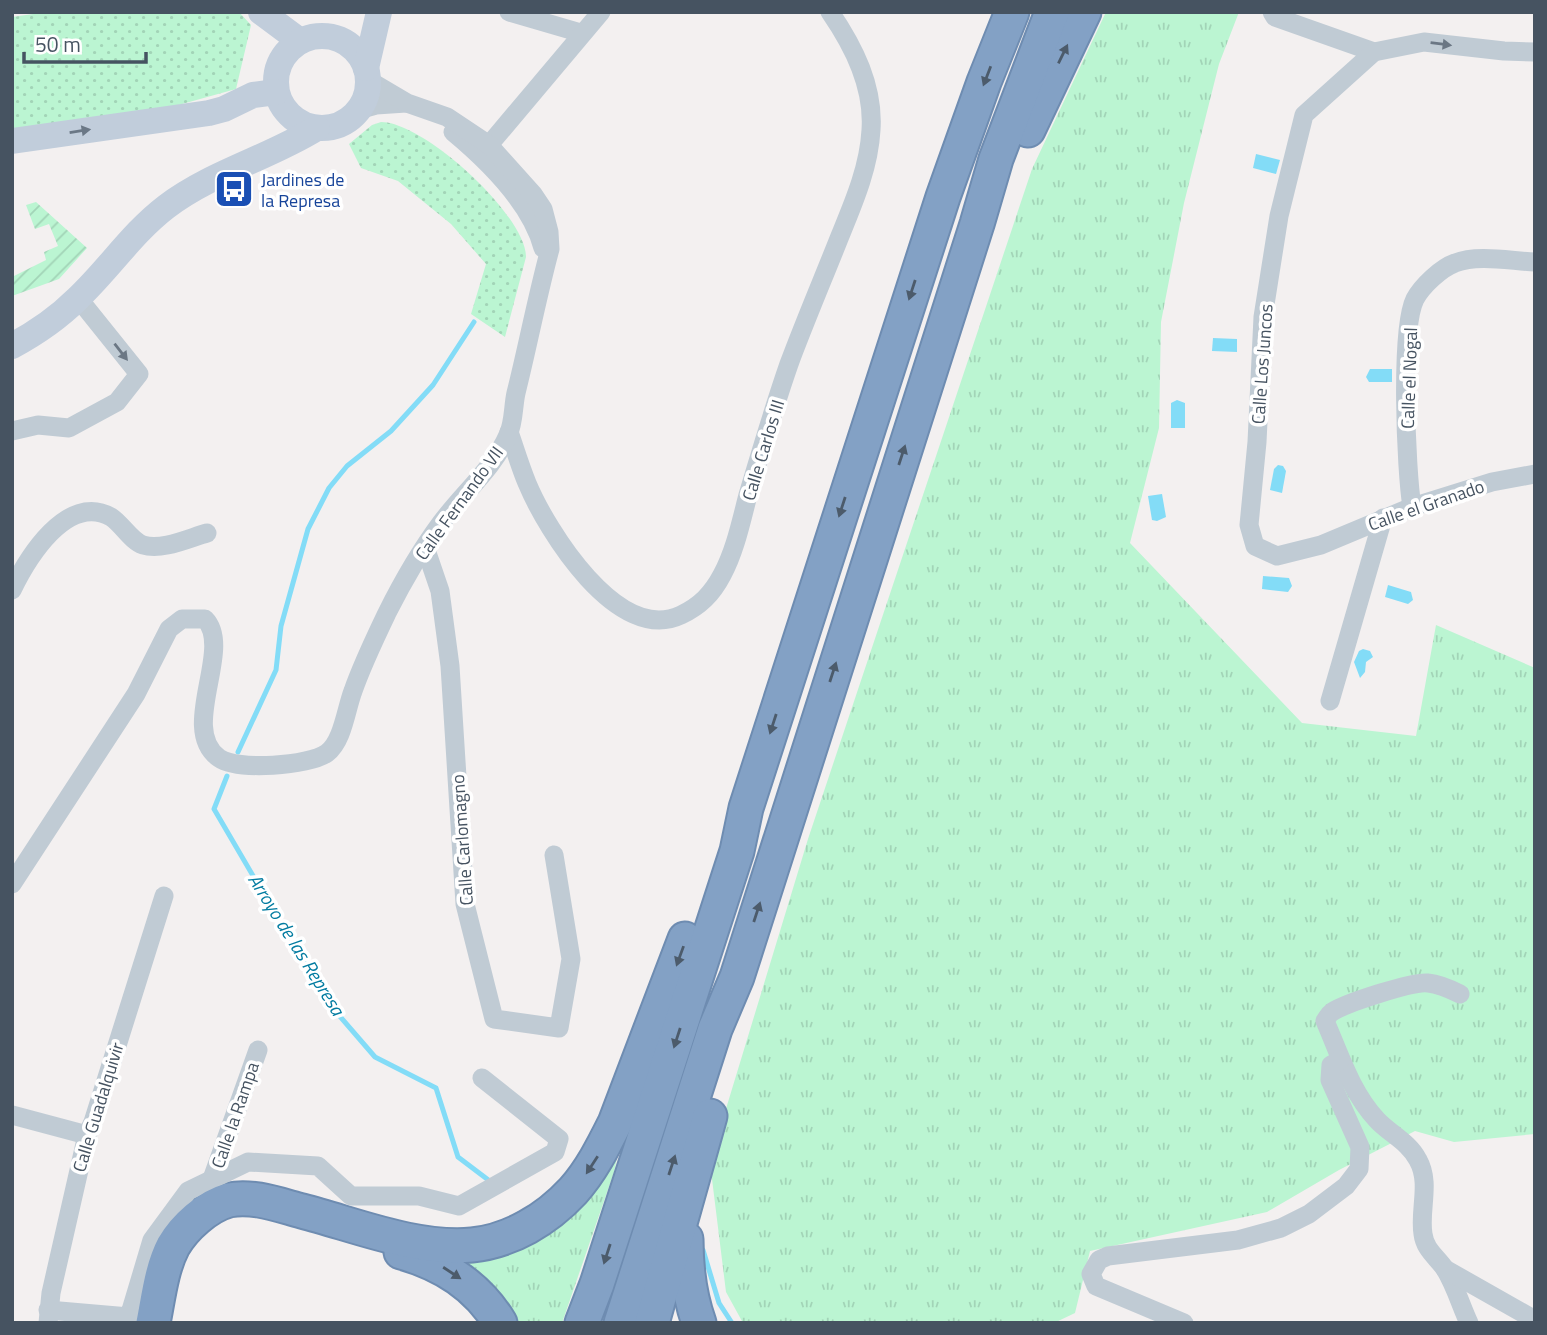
<svg xmlns="http://www.w3.org/2000/svg" width="1547" height="1335" viewBox="0 0 1547 1335" font-family="'Titillium Web',sans-serif">
<style>
.grass{fill:url(#grass-tufts)}
.park{fill:url(#park-dots)}
.garden{fill:url(#garden-furrows)}
.water{fill:#83dcf7}
.lines{fill:none;stroke-linecap:round;stroke-linejoin:round}
.stream{stroke:#83dcf7;stroke-width:5}
.highway-casing{stroke:#6e8cb1;stroke-width:37}
.street{stroke:#c0cbd4;stroke-width:19}
.secondary{stroke:#c1cddb;stroke-width:26}
.highway{stroke:#83a1c5;stroke-width:33}
.oneway{fill:#6b7784}
.oneway2{fill:#4c5b6b}
.oneway3{fill:#6b7886}
.labels{text-anchor:middle;dominant-baseline:central;stroke-width:7;stroke-linejoin:round;paint-order:stroke}
.transit-label{font-size:18px;fill:#164399;stroke:#fff;text-anchor:start}
.street-label{font-size:18px;fill:#465361;stroke:#fff}
.water-label{font-size:19px;font-style:italic;fill:#037ca1;stroke:#fff}
</style>
<defs>
<pattern id="grass-tufts" width="24" height="20" patternUnits="userSpaceOnUse" patternTransform="scale(1.75)"><rect width="24" height="20" fill="#bbf5d2"/><path d="M3 7l-1-3M5 7V3M7 7l1-3M15 17l-1-3M17 17v-4M19 17l1-3" fill="none" stroke="#a2d4b7"/></pattern>
<pattern id="park-dots" width="8" height="8" patternUnits="userSpaceOnUse" patternTransform="scale(1.75)"><rect width="8" height="8" fill="#bbf5d2"/><path d="M2 2h.1M6 6h.1" fill="none" stroke="#a2d4b7" stroke-width="1.8" stroke-linecap="round"/></pattern>
<pattern id="garden-furrows" width="10" height="10" patternUnits="userSpaceOnUse" patternTransform="scale(1.75)"><rect width="10" height="10" fill="#bbf5d2"/><path d="M-1 1l2-2M0 10L10 0M9 11l2-2" fill="none" stroke="#a2d4b7"/></pattern>
</defs>
<rect width="100%" height="100%" fill="#f3f0f0"/>
<!-- grass -->
<g class="grass">
<polygon points="1106,12 1239,12 1219,64 1184,203 1161,322 1159,428 1130,543 1302,723 1416,736 1436,625 1535,668 1535,1134 1454,1142 1415,1131 1339,1170 1267,1212 1090,1251 1075,1313 1054,1323 743,1323 726,1292 711,1171 725,1112 808,839 1032,169"/>
<polygon points="619,1149 614,1172 562,1323 516,1323 448,1255 478,1254"/>
</g>
<!-- park -->
<g class="park">
<polygon points="47,12 239,12 251,25 236,89 157,111 12,137 12,17"/>
<path d="M381,122C424,122 526,215 526,257L505,337L471,314L486,264L451,224L398,181L361,168L349,144L372,125Z"/>
</g>
<!-- garden -->
<polygon class="garden" points="36,202 87,248 59,279 12,296 12,277 46,260 44,252 58,246 49,224 35,229 26,205"/>
<!-- water -->
<g class="water">
<polygon points="1256,154 1280,160 1276,174 1253,168"/>
<polygon points="1213,338 1237,339 1237,352 1212,351"/>
<polygon points="1370,369 1392,369 1392,382 1369,382 1366,377"/>
<polygon points="1177,400 1185,403 1185,428 1171,428 1171,403"/>
<polygon points="1278,465 1283,466 1286,471 1282,493 1270,490 1274,469"/>
<polygon points="1162,494 1166,517 1157,521 1152,520 1148,496"/>
<polygon points="1263,576 1289,578 1292,586 1288,592 1262,589"/>
<polygon points="1388,585 1411,592 1413,600 1408,604 1385,597"/>
<polygon points="1363,649 1370,651 1373,657 1366,662 1365,672 1360,678 1354,662 1359,651"/>
</g>
<g class="lines">
<!-- stream -->
<g class="stream">
<polyline points="238,752 276,670 281,626 308,529 329,488 347,466 391,431 433,385 474,322"/>
<polyline points="227,776 214,809 273,910 337,1013 375,1057 436,1088 458,1157 491,1182"/>
<polyline points="703,1250 719,1303 732,1323"/>
</g>
<!-- highway casing -->
<g class="highway-casing">
<g id="highway">
<polyline points="1028,130 1084,12"/>
<path d="M686,1239C686,1269 689,1295 699,1323"/>
<path d="M401,1252C443,1264 477,1285 500,1323"/>
<path d="M153,1323C158,1298 161,1269 173,1246C184,1227 207,1206 229,1200C253,1195 279,1205 302,1211C356,1225 415,1250 472,1245C511,1241 547,1219 573,1191C591,1171 603,1147 615,1123L685,939"/>
<polyline points="582,1323 597,1284 737,851 746,808 943,197 984,82 1012,12"/>
<polyline points="621,1323 715,1029 737,977 977,224 996,159 1052,12"/>
<polyline points="652,1323 710,1116"/>
</g>
</g>
<!-- street -->
<g class="street">
<polyline points="509,12 581,33"/>
<polyline points="1272,12 1275,17 1374,52"/>
<polyline points="1535,52 1504,51 1424,42 1374,52 1304,115 1279,216 1263,317 1257,442 1249,525 1255,546 1277,556 1321,545 1412,507 1492,482 1535,474"/>
<polyline points="358,110 376,105 406,103"/>
<path d="M453,132C489,162 531,203 543,248"/>
<polyline points="489,145 601,12"/>
<polyline points="12,431 38,425 69,428 117,402 139,374 78,298"/>
<path d="M509,432C515,449 520,466 527,483C547,531 618,645 681,615C700,606 712,594 722,575C735,551 741,522 748,495C761,451 774,407 789,364C805,321 823,279 840,236C854,202 869,167 871,130C874,87 854,47 830,12"/>
<path d="M1412,507C1406,470 1400,329 1415,299C1422,286 1441,268 1455,263C1478,254 1510,261 1535,262"/>
<polyline points="425,547 440,591 450,666 465,904 494,1019 559,1028 571,959 554,855"/>
<path d="M12,590C27,559 67,492 111,517C122,524 131,541 143,545C162,551 189,538 207,533"/>
<polyline points="1330,701 1383,518"/>
<path d="M12,884L136,694L169,629L182,619H205C234,649 178,729 219,758C237,771 309,766 327,753C343,741 346,709 353,691C362,665 375,638 387,613C402,583 421,550 441,523C463,493 493,469 508,435C514,423 513,406 516,393C528,345 537,297 550,249L549,232L543,209L533,194L489,145L447,117L407,103L368,80"/>
<path d="M1460,994C1450,989 1439,984 1428,983C1413,981 1346,1003 1332,1012C1328,1015 1328,1017 1325,1021C1340,1055 1351,1092 1377,1120C1390,1134 1409,1142 1418,1160C1431,1183 1419,1210 1423,1234C1425,1250 1437,1257 1445,1269C1455,1285 1461,1306 1469,1323"/>
<polyline points="12,1115 87,1135"/>
<polyline points="212,1179 258,1050"/>
<polyline points="1445,1269 1535,1320"/>
<polyline points="48,1310 129,1317 152,1240 188,1191 248,1162 318,1166 351,1196 419,1196 459,1206 555,1152 559,1139 482,1078"/>
<polyline points="48,1323 51,1293 87,1135 93,1122 164,896"/>
<polyline points="1184,1323 1096,1286 1091,1274 1099,1260 1108,1256 1238,1240 1281,1228 1309,1214 1346,1186 1359,1169 1360,1147 1330,1080 1331,1065 1340,1060"/>
</g>
<!-- secondary -->
<g class="secondary">
<polyline points="261,12 300,41"/>
<circle cx="322" cy="82" r="46"/>
<polyline points="366,68 379,12"/>
<polyline points="12,141 209,113 224,109 253,95 276,92"/>
<path d="M12,346C36,333 58,318 77,299C108,270 132,233 166,207C212,172 269,158 317,128"/>
</g>
<!-- highway -->
<use href="#highway" class="highway"/>
</g>
<!-- one-way arrows -->
<defs><path id="oneway-solid" d="M-6-.8H1V-3.2L6.5 0L1 3.2V.8H-6Z" transform="scale(1.75)"/></defs>
<g class="oneway">
<use href="#oneway-solid" transform="translate(1441 44) rotate(7)"/>
<use href="#oneway-solid" transform="translate(121 352) rotate(52)"/>
</g>
<g class="oneway2">
<use href="#oneway-solid" transform="translate(1063 54) rotate(-64)"/>
<use href="#oneway-solid" transform="translate(987 76) rotate(111)"/>
<use href="#oneway-solid" transform="translate(912 290) rotate(108)"/>
<use href="#oneway-solid" transform="translate(902 455) rotate(-72)"/>
<use href="#oneway-solid" transform="translate(842 507) rotate(108)"/>
<use href="#oneway-solid" transform="translate(833 672) rotate(-72)"/>
<use href="#oneway-solid" transform="translate(773 724) rotate(108)"/>
<use href="#oneway-solid" transform="translate(757 912) rotate(-72)"/>
<use href="#oneway-solid" transform="translate(680 956) rotate(110)"/>
<use href="#oneway-solid" transform="translate(677 1038) rotate(108)"/>
<use href="#oneway-solid" transform="translate(592 1165) rotate(123)"/>
<use href="#oneway-solid" transform="translate(672 1165) rotate(-72)"/>
<use href="#oneway-solid" transform="translate(607 1254) rotate(108)"/>
<use href="#oneway-solid" transform="translate(452 1273) rotate(33)"/>
</g>
<use class="oneway3" href="#oneway-solid" transform="translate(80 131) rotate(-9)"/>
<!-- icons -->
<defs>
<g id="bus-square" transform="scale(2.0125)"><rect x="-9" y="-9" width="18" height="18" rx="4" fill="#1a4fb4" stroke="#fff"/><path d="M-5-6H5V4H4V6H2V4H-2V6H-4V4H-5ZM-3.5-4V0h7V-4ZM-3.5 1.2v1.5H-2V1.2ZM2 1.2v1.5H3.5V1.2Z" fill="#fff"/></g>
</defs>
<g fill-rule="evenodd">
<use href="#bus-square" x="234" y="189"/>
</g>
<g class="labels">
<!-- transit labels -->
<g class="transit-label">
<text x="261" y="179">Jardines de<tspan x="261" dy="21">la Represa</tspan></text>
</g>
<!-- street labels -->
<g class="street-label">
<text transform="translate(1262 364) rotate(-86)">Calle Los Juncos</text>
<text transform="translate(1409 378) rotate(-88)">Calle el Nogal</text>
<text transform="translate(763 450) rotate(-73)">Calle Carlos III</text>
<text transform="translate(459 503) rotate(-54)">Calle Fernando VII</text>
<text transform="translate(1426 505) rotate(-19)">Calle el Granado</text>
<text transform="translate(462 840) rotate(-94)">Calle Carlomagno</text>
<text transform="translate(98 1107) rotate(-73)">Calle Guadalquivir</text>
<text transform="translate(235 1115) rotate(-71)">Calle la Rampa</text>
</g>
<!-- water labels -->
<g class="water-label">
<text transform="translate(297 944) rotate(58)">Arroyo de las Represa</text>
</g>
</g>
<!-- border -->
<rect width="1547" height="1335" fill="none" stroke="#465361" stroke-width="28"/>
<!-- scale -->
<path d="M24 52v10h122v-10" fill="none" stroke="#465361" stroke-width="3.5"/>
<text x="35" y="52" font-size="21" fill="#465361" stroke="#ffffff" stroke-width="5" paint-order="stroke">50 m</text>
</svg>
